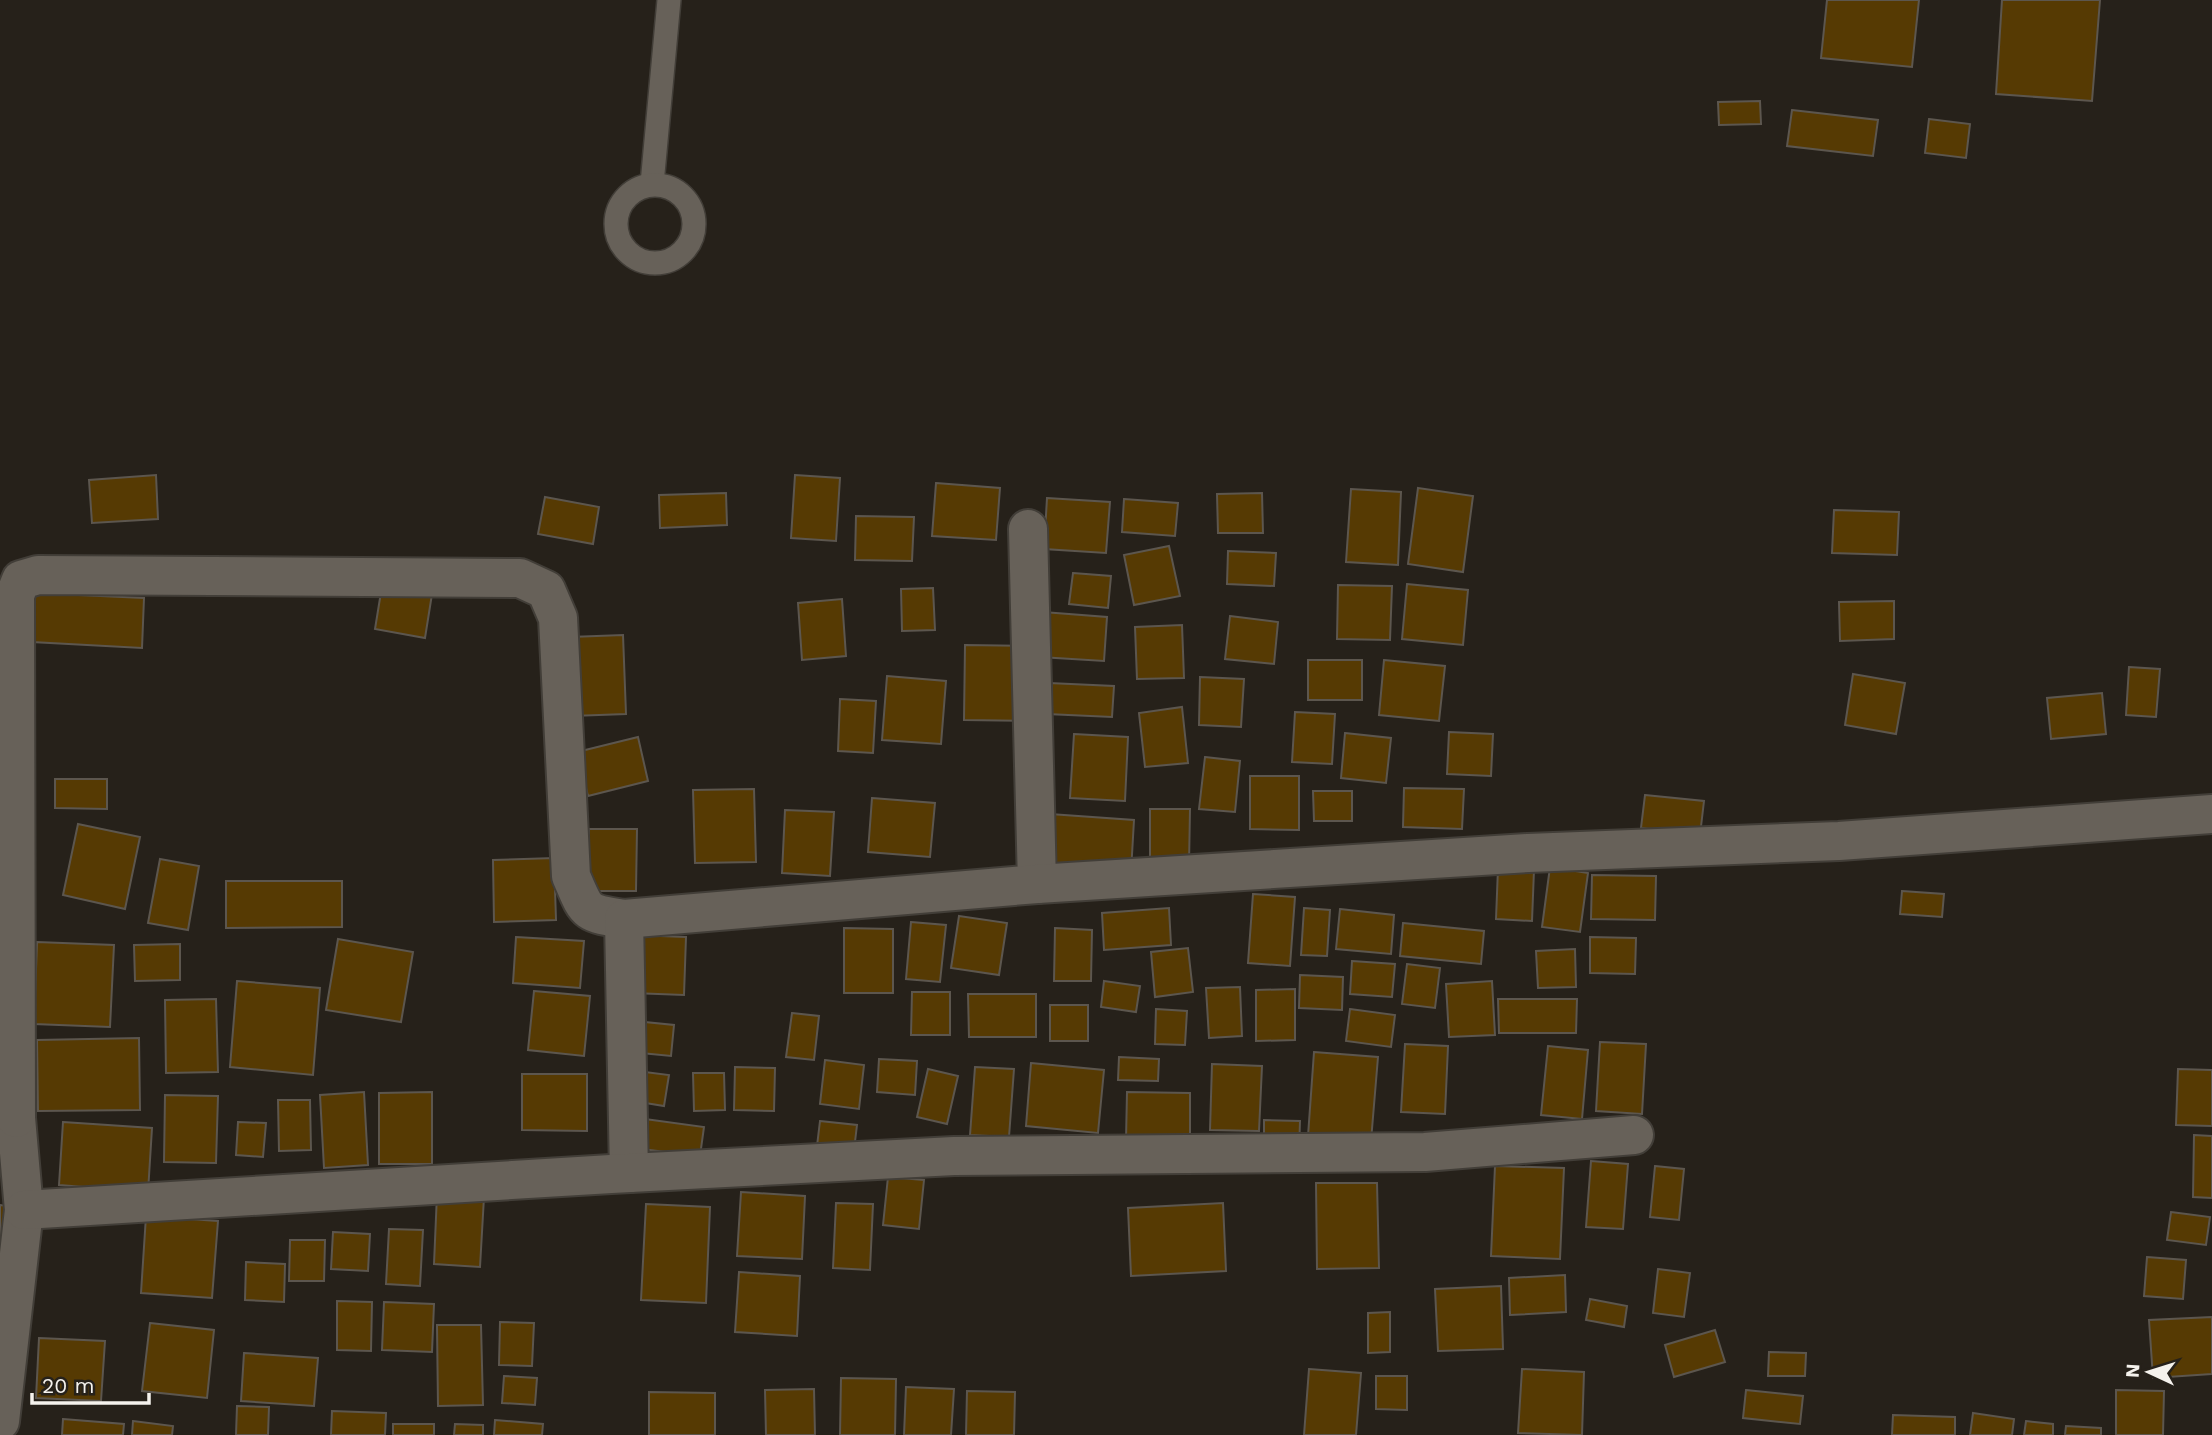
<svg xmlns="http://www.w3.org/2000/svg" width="2212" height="1435" viewBox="0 0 2212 1435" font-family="'Work Sans',sans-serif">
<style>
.building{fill:#563a03;stroke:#5c564e;stroke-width:2}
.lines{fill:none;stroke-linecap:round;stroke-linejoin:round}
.service-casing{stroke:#423e38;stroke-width:26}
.minor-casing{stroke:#423e38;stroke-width:42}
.service{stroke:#676159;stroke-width:23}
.minor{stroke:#676159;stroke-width:38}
</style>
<rect width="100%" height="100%" fill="#26211a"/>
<!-- building -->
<g class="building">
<polygon points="1827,0 1919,0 1912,67 1821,58"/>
<polygon points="2002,0 2100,0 2092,101 1996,94"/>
<polygon points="1760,101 1761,124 1719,125 1718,102"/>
<polygon points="1792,110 1878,120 1873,156 1787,146"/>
<polygon points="1929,119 1970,124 1966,158 1925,153"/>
<polygon points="156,475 158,519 92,523 89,480"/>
<polygon points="795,475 840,478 836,541 791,538"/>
<polygon points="936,483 1000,488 996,540 932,536"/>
<polygon points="1418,488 1473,496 1463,572 1408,564"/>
<polygon points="1351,489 1401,492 1398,565 1346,562"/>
<polygon points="726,493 727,525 660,528 659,495"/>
<polygon points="1262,493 1263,533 1218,533 1217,494"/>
<polygon points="545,497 599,507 593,544 538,534"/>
<polygon points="1047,498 1110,502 1106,553 1044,549"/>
<polygon points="1124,499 1178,503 1175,536 1122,532"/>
<polygon points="1834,510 1899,512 1897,555 1832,553"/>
<polygon points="856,516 914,517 912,561 855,560"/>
<polygon points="1169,546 1180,596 1134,605 1124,555"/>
<polygon points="1228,551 1276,553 1274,586 1227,584"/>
<polygon points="1073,573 1111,576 1108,608 1069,604"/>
<polygon points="1407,584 1468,590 1463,645 1402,639"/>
<polygon points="1338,585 1392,586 1390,640 1337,639"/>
<polygon points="382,586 432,594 425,638 375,629"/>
<polygon points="933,588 935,630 902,631 901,589"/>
<polygon points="35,593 144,598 142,648 32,642"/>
<polygon points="842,599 846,656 802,660 798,603"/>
<polygon points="1894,601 1894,639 1840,641 1839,602"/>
<polygon points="1043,612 1107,617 1104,661 1040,657"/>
<polygon points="1230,616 1278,622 1274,664 1225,659"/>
<polygon points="1182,625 1184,678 1137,679 1135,627"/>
<polygon points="623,635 626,714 572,716 570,637"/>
<polygon points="965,645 1027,646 1026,721 964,720"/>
<rect x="1308" y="660" width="54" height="40"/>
<polygon points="1384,660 1445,666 1439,721 1379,715"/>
<polygon points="2129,667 2160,669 2156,717 2126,715"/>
<polygon points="1853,674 1905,683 1896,734 1845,725"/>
<polygon points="887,676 946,681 941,744 882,740"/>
<polygon points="1200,677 1244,679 1241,727 1199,725"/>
<polygon points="1049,683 1114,686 1112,717 1047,714"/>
<polygon points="2102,693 2106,734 2051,739 2047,698"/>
<polygon points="840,699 876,701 873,753 838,751"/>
<polygon points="1182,707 1188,763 1145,767 1139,713"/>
<polygon points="1295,712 1335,714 1332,764 1292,762"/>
<polygon points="1449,732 1493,734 1491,776 1447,774"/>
<polygon points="1345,733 1391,738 1386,783 1341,778"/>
<polygon points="1074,734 1128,737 1125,801 1070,798"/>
<polygon points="638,737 648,781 588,796 577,752"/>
<polygon points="1205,757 1240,761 1235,812 1199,809"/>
<polygon points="1250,776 1299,776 1299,830 1250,829"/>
<polygon points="55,779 107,779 107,809 55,808"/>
<polygon points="1404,788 1464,789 1462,829 1403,827"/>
<polygon points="754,789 756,862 695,863 693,790"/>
<polygon points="1313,791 1352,791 1352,821 1314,821"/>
<polygon points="1645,795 1704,801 1700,835 1641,828"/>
<polygon points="872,798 935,803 930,857 868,852"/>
<polygon points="1150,809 1190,809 1189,865 1150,864"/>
<polygon points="785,810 834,812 830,876 782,873"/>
<polygon points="1050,814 1134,820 1131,872 1046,866"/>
<polygon points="78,824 140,837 125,909 63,895"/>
<polygon points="589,829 637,829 636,891 588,891"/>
<polygon points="554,858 556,920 494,922 493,860"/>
<polygon points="160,859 199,866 188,930 148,923"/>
<polygon points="1550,867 1588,873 1580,932 1542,927"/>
<polygon points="1498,868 1534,870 1532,921 1496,919"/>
<polygon points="1592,875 1656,876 1655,920 1591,919"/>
<polygon points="226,881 342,881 342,927 226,928"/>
<polygon points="1902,891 1944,894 1942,917 1900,914"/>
<polygon points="1253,894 1295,897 1290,966 1248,963"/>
<polygon points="1169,908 1171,945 1104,950 1102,913"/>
<polygon points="1304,908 1330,910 1327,956 1301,955"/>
<polygon points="1340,909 1394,915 1391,954 1336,949"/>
<polygon points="959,916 1007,923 999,975 951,968"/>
<polygon points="911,922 946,925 940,982 906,979"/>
<polygon points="1403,923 1484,931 1481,964 1400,956"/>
<polygon points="844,928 893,929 893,993 844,993"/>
<polygon points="1055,928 1092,930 1091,981 1054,981"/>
<polygon points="634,935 686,937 684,995 632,993"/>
<polygon points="516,937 584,941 580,988 513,983"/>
<polygon points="1590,937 1636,938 1635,974 1590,973"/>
<polygon points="338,939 413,952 401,1022 326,1010"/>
<polygon points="37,942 114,945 110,1027 34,1024"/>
<polygon points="180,944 180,980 135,981 134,945"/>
<polygon points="1188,948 1193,992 1155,997 1151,952"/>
<polygon points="1575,949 1576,987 1538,988 1536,951"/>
<polygon points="1352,961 1395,964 1392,997 1350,994"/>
<polygon points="1407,964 1440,968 1435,1008 1402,1004"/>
<polygon points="1300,975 1343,977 1342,1010 1299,1008"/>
<polygon points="237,981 320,988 313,1075 230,1067"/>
<polygon points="1104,981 1140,986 1136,1012 1101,1007"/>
<polygon points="1492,981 1495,1035 1449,1037 1446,984"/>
<polygon points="1240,987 1242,1036 1209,1038 1206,988"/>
<polygon points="1295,989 1295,1040 1256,1041 1256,990"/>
<polygon points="534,991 590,996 584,1056 528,1050"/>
<polygon points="912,992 950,992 950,1035 911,1035"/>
<polygon points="968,994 1036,994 1036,1037 969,1037"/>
<polygon points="216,999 218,1072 166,1073 165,1000"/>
<polygon points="1498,999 1577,999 1576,1033 1499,1033"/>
<rect x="1050" y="1005" width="38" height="36"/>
<polygon points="1156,1009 1187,1011 1185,1045 1155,1044"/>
<polygon points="1350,1009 1395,1015 1391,1047 1346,1041"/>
<polygon points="792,1013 819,1016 814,1060 786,1057"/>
<polygon points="635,1021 674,1025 671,1056 631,1052"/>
<polygon points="139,1038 140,1110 38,1111 37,1040"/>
<polygon points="1600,1042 1646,1044 1642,1114 1596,1111"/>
<polygon points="1405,1044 1448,1046 1445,1114 1401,1112"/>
<polygon points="1548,1046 1588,1050 1582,1119 1541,1115"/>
<polygon points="1314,1052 1378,1057 1371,1141 1308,1136"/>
<polygon points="1119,1057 1159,1059 1158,1081 1118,1080"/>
<polygon points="879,1059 917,1061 915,1095 877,1092"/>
<polygon points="825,1060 864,1065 859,1109 820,1104"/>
<polygon points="1031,1063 1104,1070 1098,1133 1026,1126"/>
<polygon points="1212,1064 1262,1066 1259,1131 1210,1130"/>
<polygon points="735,1067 775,1068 774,1111 734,1110"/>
<polygon points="975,1067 1014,1069 1009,1137 970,1135"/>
<polygon points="928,1069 958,1076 947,1124 917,1117"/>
<polygon points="2178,1069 2212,1070 2212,1126 2176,1125"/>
<polygon points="637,1071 669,1075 664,1106 633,1101"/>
<polygon points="693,1073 724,1073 725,1110 694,1111"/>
<polygon points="522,1074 587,1074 587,1131 522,1130"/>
<polygon points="364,1092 368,1165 324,1168 320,1095"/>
<polygon points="432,1092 432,1164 379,1164 379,1093"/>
<polygon points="1127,1092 1190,1093 1190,1140 1126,1140"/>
<polygon points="165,1095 218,1096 216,1163 164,1162"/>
<polygon points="278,1100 310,1100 311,1150 279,1151"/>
<polygon points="645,1119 704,1127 700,1156 641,1149"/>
<polygon points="1264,1120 1300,1121 1299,1152 1264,1152"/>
<polygon points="820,1121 857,1125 854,1150 817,1146"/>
<polygon points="63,1122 152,1128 148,1192 59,1185"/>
<polygon points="238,1122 266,1123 263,1157 236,1155"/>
<polygon points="2194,1135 2212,1136 2212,1198 2193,1197"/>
<polygon points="1591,1161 1628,1164 1623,1229 1586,1227"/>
<polygon points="1495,1166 1564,1168 1560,1259 1491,1256"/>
<polygon points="1655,1166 1684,1169 1679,1220 1650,1217"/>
<polygon points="888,1177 924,1180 919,1229 883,1225"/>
<polygon points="1316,1183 1377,1183 1379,1268 1317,1269"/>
<polygon points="741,1192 805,1196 802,1259 737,1256"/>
<polygon points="437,1194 484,1197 480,1267 434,1264"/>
<polygon points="836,1203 873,1204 870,1270 833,1268"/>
<polygon points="1223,1203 1226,1271 1131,1276 1128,1208"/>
<polygon points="646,1204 710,1207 706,1303 641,1300"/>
<polygon points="0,1205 7,1206 0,1256"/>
<polygon points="2171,1212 2210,1217 2206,1245 2167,1240"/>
<polygon points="146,1216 218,1221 212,1298 141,1293"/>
<polygon points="389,1229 423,1230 420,1286 386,1284"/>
<polygon points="333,1232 370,1234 368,1271 331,1269"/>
<polygon points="290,1240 325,1240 324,1281 289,1281"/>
<polygon points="2147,1257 2186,1260 2183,1299 2144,1296"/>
<polygon points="246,1262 285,1264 284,1302 245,1300"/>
<polygon points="1658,1269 1690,1273 1684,1317 1653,1313"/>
<polygon points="739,1272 800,1276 797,1336 735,1332"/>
<polygon points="1565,1275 1566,1312 1510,1315 1509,1278"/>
<polygon points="1501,1286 1503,1349 1438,1351 1435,1289"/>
<polygon points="1590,1299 1627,1306 1624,1327 1586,1320"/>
<polygon points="337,1301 372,1302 371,1351 337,1350"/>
<polygon points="384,1302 434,1304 432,1352 382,1350"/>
<polygon points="1390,1312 1390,1352 1368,1353 1368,1313"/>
<polygon points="2212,1317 2212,1374 2153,1378 2149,1320"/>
<polygon points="500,1322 534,1323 532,1366 499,1365"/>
<polygon points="150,1323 214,1330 207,1398 142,1391"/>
<polygon points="437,1325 481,1325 483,1405 438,1406"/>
<polygon points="1715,1330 1725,1362 1674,1377 1665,1345"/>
<polygon points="39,1338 105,1341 101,1401 36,1398"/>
<polygon points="1769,1352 1806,1353 1805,1376 1768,1376"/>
<polygon points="244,1353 318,1358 314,1406 241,1401"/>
<polygon points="1309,1369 1361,1373 1356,1435 1304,1435"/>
<polygon points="1522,1369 1584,1372 1582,1435 1518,1433"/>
<polygon points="504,1376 537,1378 535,1405 502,1403"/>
<polygon points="1376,1376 1407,1376 1407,1410 1376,1409"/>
<polygon points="841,1378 896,1379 895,1435 840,1435"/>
<polygon points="906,1387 954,1389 951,1435 904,1435"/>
<polygon points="814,1389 815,1435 766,1435 765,1390"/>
<polygon points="1746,1390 1803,1396 1800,1424 1743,1418"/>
<polygon points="2116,1390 2164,1391 2163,1435 2116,1435"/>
<polygon points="967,1391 1015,1392 1014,1435 966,1435"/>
<polygon points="649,1392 715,1393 715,1435 649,1435"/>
<polygon points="237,1406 269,1407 268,1435 236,1435"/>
<polygon points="332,1411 386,1413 385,1435 331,1435"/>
<polygon points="1973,1413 2014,1419 2012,1435 1970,1435"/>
<polygon points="1893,1415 1955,1417 1955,1435 1892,1435"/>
<polygon points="63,1419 124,1424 123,1435 62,1435"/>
<polygon points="495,1420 543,1424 542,1435 494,1435"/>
<polygon points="133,1421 173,1426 172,1435 132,1435"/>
<polygon points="2026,1421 2053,1424 2053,1435 2024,1435"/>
<rect x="393" y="1424" width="41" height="11"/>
<polygon points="455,1424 483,1425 483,1435 454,1435"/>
<polygon points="2066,1426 2101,1428 2101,1435 2065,1435"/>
</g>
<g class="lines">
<!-- service casing -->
<g class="service-casing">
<g id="service">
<polyline points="652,184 669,0"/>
<circle cx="655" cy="224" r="39"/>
</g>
</g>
<!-- minor casing -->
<g class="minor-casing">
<g id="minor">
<polyline points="1028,529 1037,884"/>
<polyline points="0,1117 16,1118 24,1210 0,1421"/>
<path d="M16,1118L15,595L21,580L38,575L520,578L546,590L558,618L571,876C587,913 584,913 624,919"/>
<polyline points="629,1173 624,919 1037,884 1528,853 1839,841 2212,814"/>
<polyline points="24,1210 611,1174 954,1156 1425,1152 1634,1135"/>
</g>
</g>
<!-- service -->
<use href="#service" class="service"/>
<!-- minor -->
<use href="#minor" class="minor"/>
</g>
<!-- north arrow -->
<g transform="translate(2149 1372) rotate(274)" stroke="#26211a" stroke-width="5" paint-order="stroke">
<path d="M0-5L12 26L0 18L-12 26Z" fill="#f5f2ed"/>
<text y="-10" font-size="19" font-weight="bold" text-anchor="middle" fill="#f5f2ed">N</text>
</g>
<!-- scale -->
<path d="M32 1393v10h117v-10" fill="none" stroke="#f5f2ed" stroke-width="3.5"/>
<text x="42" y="1393" font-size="21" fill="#f5f2ed" stroke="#26211a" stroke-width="5" paint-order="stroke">20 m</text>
</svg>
